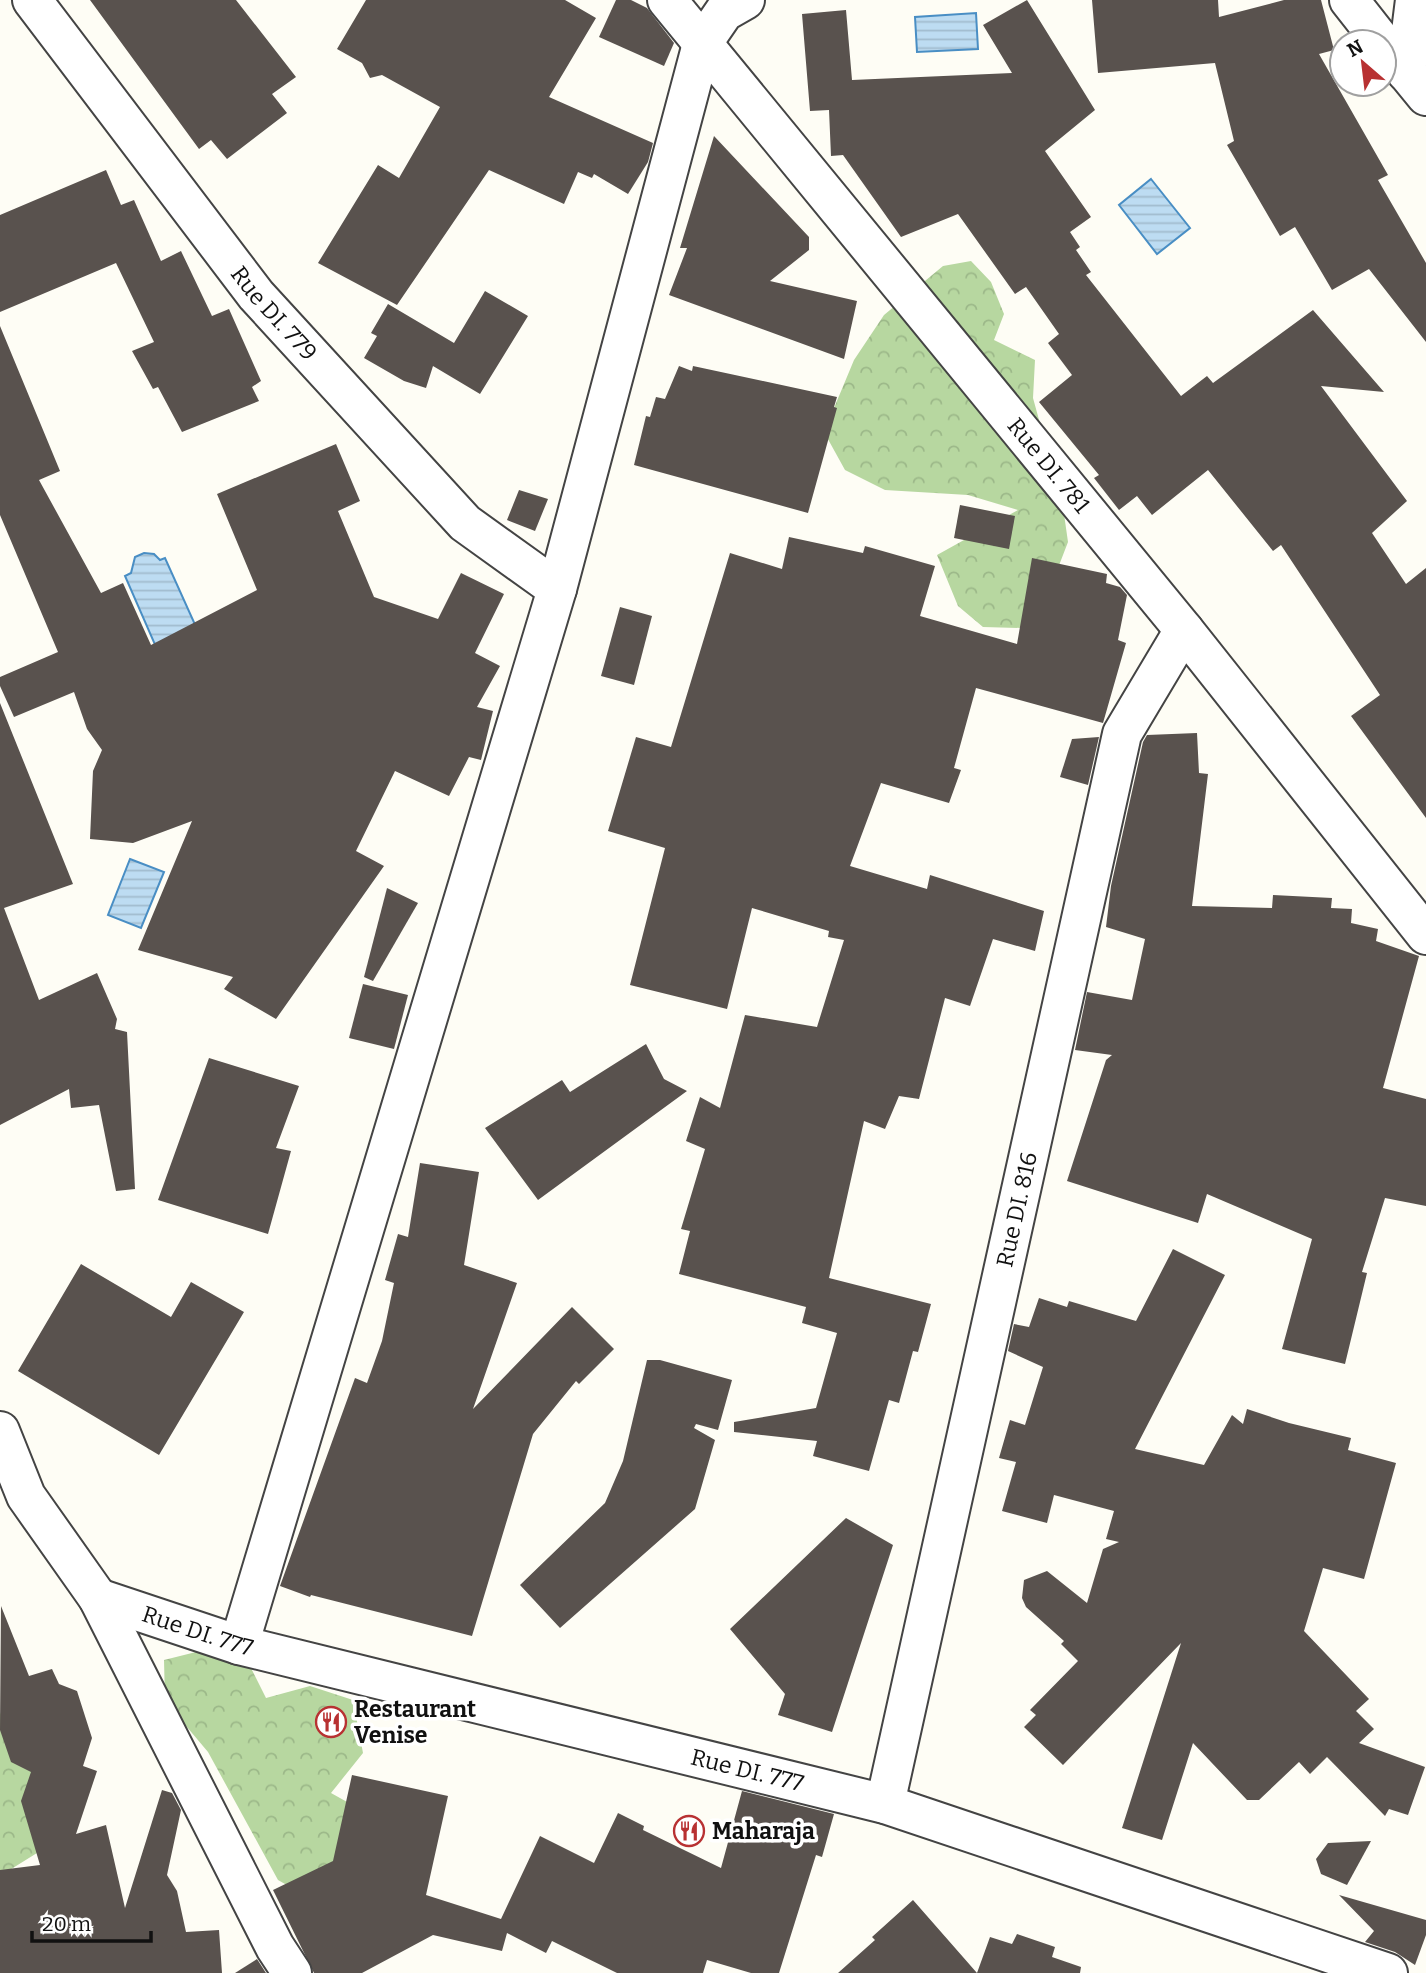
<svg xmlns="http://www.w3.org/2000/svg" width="1426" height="1973" viewBox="0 0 1426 1973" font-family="Bitter,serif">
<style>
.forest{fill:url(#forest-crowns)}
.water{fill:url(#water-rules);stroke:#498ec4;stroke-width:2}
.building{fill:#59524e}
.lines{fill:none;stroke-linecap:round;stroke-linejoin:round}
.minor-casing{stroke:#444;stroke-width:42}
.minor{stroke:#fff;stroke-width:38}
.labels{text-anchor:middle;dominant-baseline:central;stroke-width:7;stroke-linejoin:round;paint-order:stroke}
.street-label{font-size:23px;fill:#111;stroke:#fff}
.poi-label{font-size:23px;font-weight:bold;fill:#111;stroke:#fff;text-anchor:start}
</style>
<defs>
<pattern id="forest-crowns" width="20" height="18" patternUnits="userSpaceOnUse" patternTransform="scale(1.75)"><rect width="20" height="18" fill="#b7d7a0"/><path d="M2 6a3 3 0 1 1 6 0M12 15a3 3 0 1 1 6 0" fill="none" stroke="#9cb889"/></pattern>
<pattern id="water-rules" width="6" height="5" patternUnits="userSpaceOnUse" patternTransform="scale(1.75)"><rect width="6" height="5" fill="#bddcf2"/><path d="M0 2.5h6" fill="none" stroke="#a1bcce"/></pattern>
</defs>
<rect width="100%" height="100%" fill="#fefdf5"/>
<!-- forest -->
<g class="forest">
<polygon points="971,261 991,282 1004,314 994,340 1035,360 1033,398 1063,507 1068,542 1048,594 1023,628 983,627 958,606 937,555 1018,510 968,495 885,490 845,470 824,432 854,360 884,315 943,266"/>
<polygon points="208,1649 251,1668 266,1698 310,1686 353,1700 363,1753 331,1793 374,1817 313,1900 278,1880 208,1752 165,1701 164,1660"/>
<polygon points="0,1712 15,1754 62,1797 37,1853 0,1876"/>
</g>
<!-- water -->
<g class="water">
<polygon points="976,13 978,49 917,52 915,17"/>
<polygon points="1151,179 1190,228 1157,254 1119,205"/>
<polygon points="144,553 154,554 160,560 165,558 197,629 156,647 125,576 131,573 135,557"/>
<polygon points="130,859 164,872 141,928 108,915"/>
</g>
<!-- building -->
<g class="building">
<polygon points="90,0 236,0 296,77 272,94 287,113 227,159 211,140 199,149"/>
<polygon points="366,0 565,0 596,18 549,97 653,143 648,162 628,194 594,174 592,178 578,172 564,204 489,170 397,305 318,263 378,165 399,178 440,107 382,75 370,78 362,63 337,49"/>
<polygon points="616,0 631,0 647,8 674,43 664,66 599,37"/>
<polygon points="1027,0 1095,110 1045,151 1091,217 1070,232 1080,247 1076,250 1091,272 1086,275 1181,396 1207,376 1213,383 1313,310 1384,392 1321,386 1407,501 1372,533 1406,584 1426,568 1426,818 1351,716 1380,695 1281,545 1273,551 1208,470 1152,515 1137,496 1119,510 1094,478 1099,475 1039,402 1072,375 1048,343 1059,334 1026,287 1015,294 958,214 901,237 843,155 831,156 829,110 810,111 802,14 846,10 852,80 1012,73 983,25"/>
<polygon points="1092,0 1218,0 1219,17 1284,0 1321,0 1334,50 1319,54 1388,175 1378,180 1426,263 1426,342 1369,269 1332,290 1295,227 1280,236 1227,145 1234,141 1215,63 1098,73"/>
<polygon points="714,136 809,237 809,250 770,281 857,301 844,359 669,295 687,248 680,248"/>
<polygon points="106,170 121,205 134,200 161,261 181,251 212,316 229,309 261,381 252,387 259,401 182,432 158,387 153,389 132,351 154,342 116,263 0,312 0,215"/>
<polygon points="485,291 528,316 480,394 433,366 426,388 404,381 364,358 377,336 371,333 388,304 454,343"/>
<polygon points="0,326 60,471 39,480 101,593 123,583 151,645 257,590 217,494 336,444 360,501 338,511 374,597 438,619 461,573 504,594 475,653 500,666 477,707 493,711 481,760 469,757 449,796 395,771 356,851 384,866 276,1019 224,989 233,977 138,950 192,821 133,843 90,839 93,771 102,750 87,729 74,692 14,717 0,686 0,677 58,652 0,515"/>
<polygon points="679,366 692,371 693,366 837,397 834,407 837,408 808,513 634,465 646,416 650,417 656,397 665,399"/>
<polygon points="519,490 548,499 535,531 507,520"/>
<polygon points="960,505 1015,516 1009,549 954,538"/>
<polygon points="789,537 863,553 865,546 935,566 920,616 1017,644 1032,558 1107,574 1106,583 1120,587 1127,595 1118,640 1126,643 1103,723 976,688 954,768 961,770 949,803 881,783 850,866 927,889 930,875 1044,911 1035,951 993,939 970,1006 945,998 919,1099 899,1096 885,1129 864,1121 829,1278 931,1304 918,1352 913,1351 899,1403 889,1400 869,1471 813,1456 817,1441 734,1432 734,1422 816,1408 837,1333 802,1323 806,1307 679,1274 690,1231 681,1229 705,1149 686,1141 700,1097 720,1108 745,1015 817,1027 844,940 828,937 829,931 752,908 727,1009 630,985 665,848 608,831 636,737 671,747 730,553 782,569"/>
<polygon points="620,607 652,616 634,685 601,676"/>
<polygon points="0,703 73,884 4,908 39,1000 97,973 117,1019 115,1029 127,1032 135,1189 116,1191 99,1105 71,1108 69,1089 0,1125"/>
<polygon points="1197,733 1199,773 1208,774 1192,906 1272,908 1273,895 1332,898 1331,908 1352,909 1351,923 1378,929 1376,941 1419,956 1383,1088 1426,1099 1426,1206 1385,1198 1362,1272 1367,1273 1345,1364 1282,1349 1312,1239 1207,1194 1198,1223 1067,1181 1106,1060 1112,1055 1075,1050 1087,992 1132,1000 1145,939 1106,927 1111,886 1143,742 1147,735"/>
<polygon points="1099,737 1088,785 1060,777 1072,739"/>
<polygon points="387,888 418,903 373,981 364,977"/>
<polygon points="363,984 408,995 394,1049 349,1038"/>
<polygon points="646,1044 664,1079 687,1091 538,1200 485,1128 562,1080 570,1092"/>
<polygon points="209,1058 299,1086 276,1148 291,1151 268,1234 158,1200"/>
<polygon points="420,1163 479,1172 464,1265 517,1283 473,1409 572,1307 614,1349 579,1384 576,1381 533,1434 472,1636 311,1595 310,1597 280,1586 355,1378 367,1383 382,1341 394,1283 385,1280 398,1234 408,1237"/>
<polygon points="1173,1249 1225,1275 1135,1449 1204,1465 1232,1415 1243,1424 1247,1409 1289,1423 1351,1438 1348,1450 1396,1463 1364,1579 1323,1568 1304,1631 1369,1699 1356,1711 1374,1729 1359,1743 1425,1767 1408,1815 1389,1809 1385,1816 1327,1757 1310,1774 1299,1762 1259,1800 1247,1800 1193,1743 1162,1840 1122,1828 1181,1643 1063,1765 1024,1727 1036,1715 1030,1710 1078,1661 1061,1644 1064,1641 1026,1607 1022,1598 1024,1580 1047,1571 1087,1603 1103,1549 1119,1542 1106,1539 1114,1511 1054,1495 1047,1523 1002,1511 1016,1462 999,1458 1010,1420 1025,1425 1043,1367 1008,1351 1014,1324 1029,1327 1039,1298 1067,1307 1069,1301 1136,1321"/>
<polygon points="81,1264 171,1317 191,1282 244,1312 159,1455 18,1371"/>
<polygon points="647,1360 660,1360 732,1380 718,1430 696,1424 694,1428 715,1440 695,1509 560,1628 520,1585 605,1503 623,1461"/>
<polygon points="846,1518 893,1545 832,1732 778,1715 785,1694 730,1629"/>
<polygon points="1,1606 29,1676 52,1669 59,1684 77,1691 92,1738 83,1766 97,1771 76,1834 106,1825 125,1908 162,1790 172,1793 181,1810 167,1875 177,1891 186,1932 219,1930 222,1973 0,1973 0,1870 40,1865 21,1801 31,1772 11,1762 0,1730"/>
<polygon points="352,1775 448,1796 426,1895 501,1919 540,1836 594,1863 618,1813 644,1826 643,1830 721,1868 742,1791 834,1814 822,1857 816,1855 779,1973 751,1973 707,1960 703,1973 617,1973 552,1941 546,1953 507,1933 502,1951 433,1935 362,1973 314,1973 273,1890 333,1861"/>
<polygon points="1371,1841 1347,1885 1321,1874 1316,1859 1328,1843"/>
<polygon points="1339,1895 1426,1920 1426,1935 1415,1965 1395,1952 1365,1942 1374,1931"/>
<polygon points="913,1900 977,1973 838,1973 875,1940 872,1937"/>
<polygon points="1017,1934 1055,1947 1052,1957 1081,1967 1080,1973 977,1973 990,1937 1012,1944"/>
<polygon points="257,1959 266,1973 235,1973"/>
</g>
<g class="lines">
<!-- minor casing -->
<g class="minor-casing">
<g id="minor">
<path id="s1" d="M32,0L256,295L465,523L557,589"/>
<path id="s2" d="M667,0L1184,630L1426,935"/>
<polyline points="1349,0 1382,42"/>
<polyline points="1390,52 1426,96"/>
<polyline points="1406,72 1415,0"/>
<polyline points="0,1431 26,1496 98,1598 275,1947 292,1973"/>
<path id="s3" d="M98,1598L239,1645L885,1804L1388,1973"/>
<polyline points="239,1645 557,589 702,44 724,12 745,0"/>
<path id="s4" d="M885,1804L1122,734L1184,630"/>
</g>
</g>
<!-- minor -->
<use href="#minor" class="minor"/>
</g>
<!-- icons -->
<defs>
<g id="restaurant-ring" transform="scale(1.575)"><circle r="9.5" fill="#fff" stroke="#b83132" stroke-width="1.5"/><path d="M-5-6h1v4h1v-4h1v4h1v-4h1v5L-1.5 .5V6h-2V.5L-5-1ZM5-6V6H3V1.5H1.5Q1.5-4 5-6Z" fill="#b83132"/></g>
</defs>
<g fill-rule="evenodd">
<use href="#restaurant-ring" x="331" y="1722"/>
<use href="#restaurant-ring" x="689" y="1831"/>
</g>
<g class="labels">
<!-- street labels -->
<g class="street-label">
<text stroke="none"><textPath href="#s1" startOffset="396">Rue DI. 779</textPath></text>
<text stroke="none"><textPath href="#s2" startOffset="602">Rue DI. 781</textPath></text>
<text stroke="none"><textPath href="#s4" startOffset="609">Rue DI. 816</textPath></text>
<text stroke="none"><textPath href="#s3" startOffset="105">Rue DI. 777</textPath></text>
<text stroke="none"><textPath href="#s3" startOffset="672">Rue DI. 777</textPath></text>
</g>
<!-- poi labels -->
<g class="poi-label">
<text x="354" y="1709">Restaurant<tspan x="354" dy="26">Venise</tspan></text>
<text x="712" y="1831">Maharaja</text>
</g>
</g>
<!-- north arrow -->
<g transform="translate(1363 63) rotate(332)"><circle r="33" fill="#ffffff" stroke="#a0a0a0" stroke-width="2"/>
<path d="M0-5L12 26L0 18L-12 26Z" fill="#b83132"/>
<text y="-10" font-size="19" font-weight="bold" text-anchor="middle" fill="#111111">N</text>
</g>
<!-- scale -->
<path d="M32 1931v10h119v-10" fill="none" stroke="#111111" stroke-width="3.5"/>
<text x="42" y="1931" font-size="21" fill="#111111" stroke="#ffffff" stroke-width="5" paint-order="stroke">20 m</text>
</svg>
